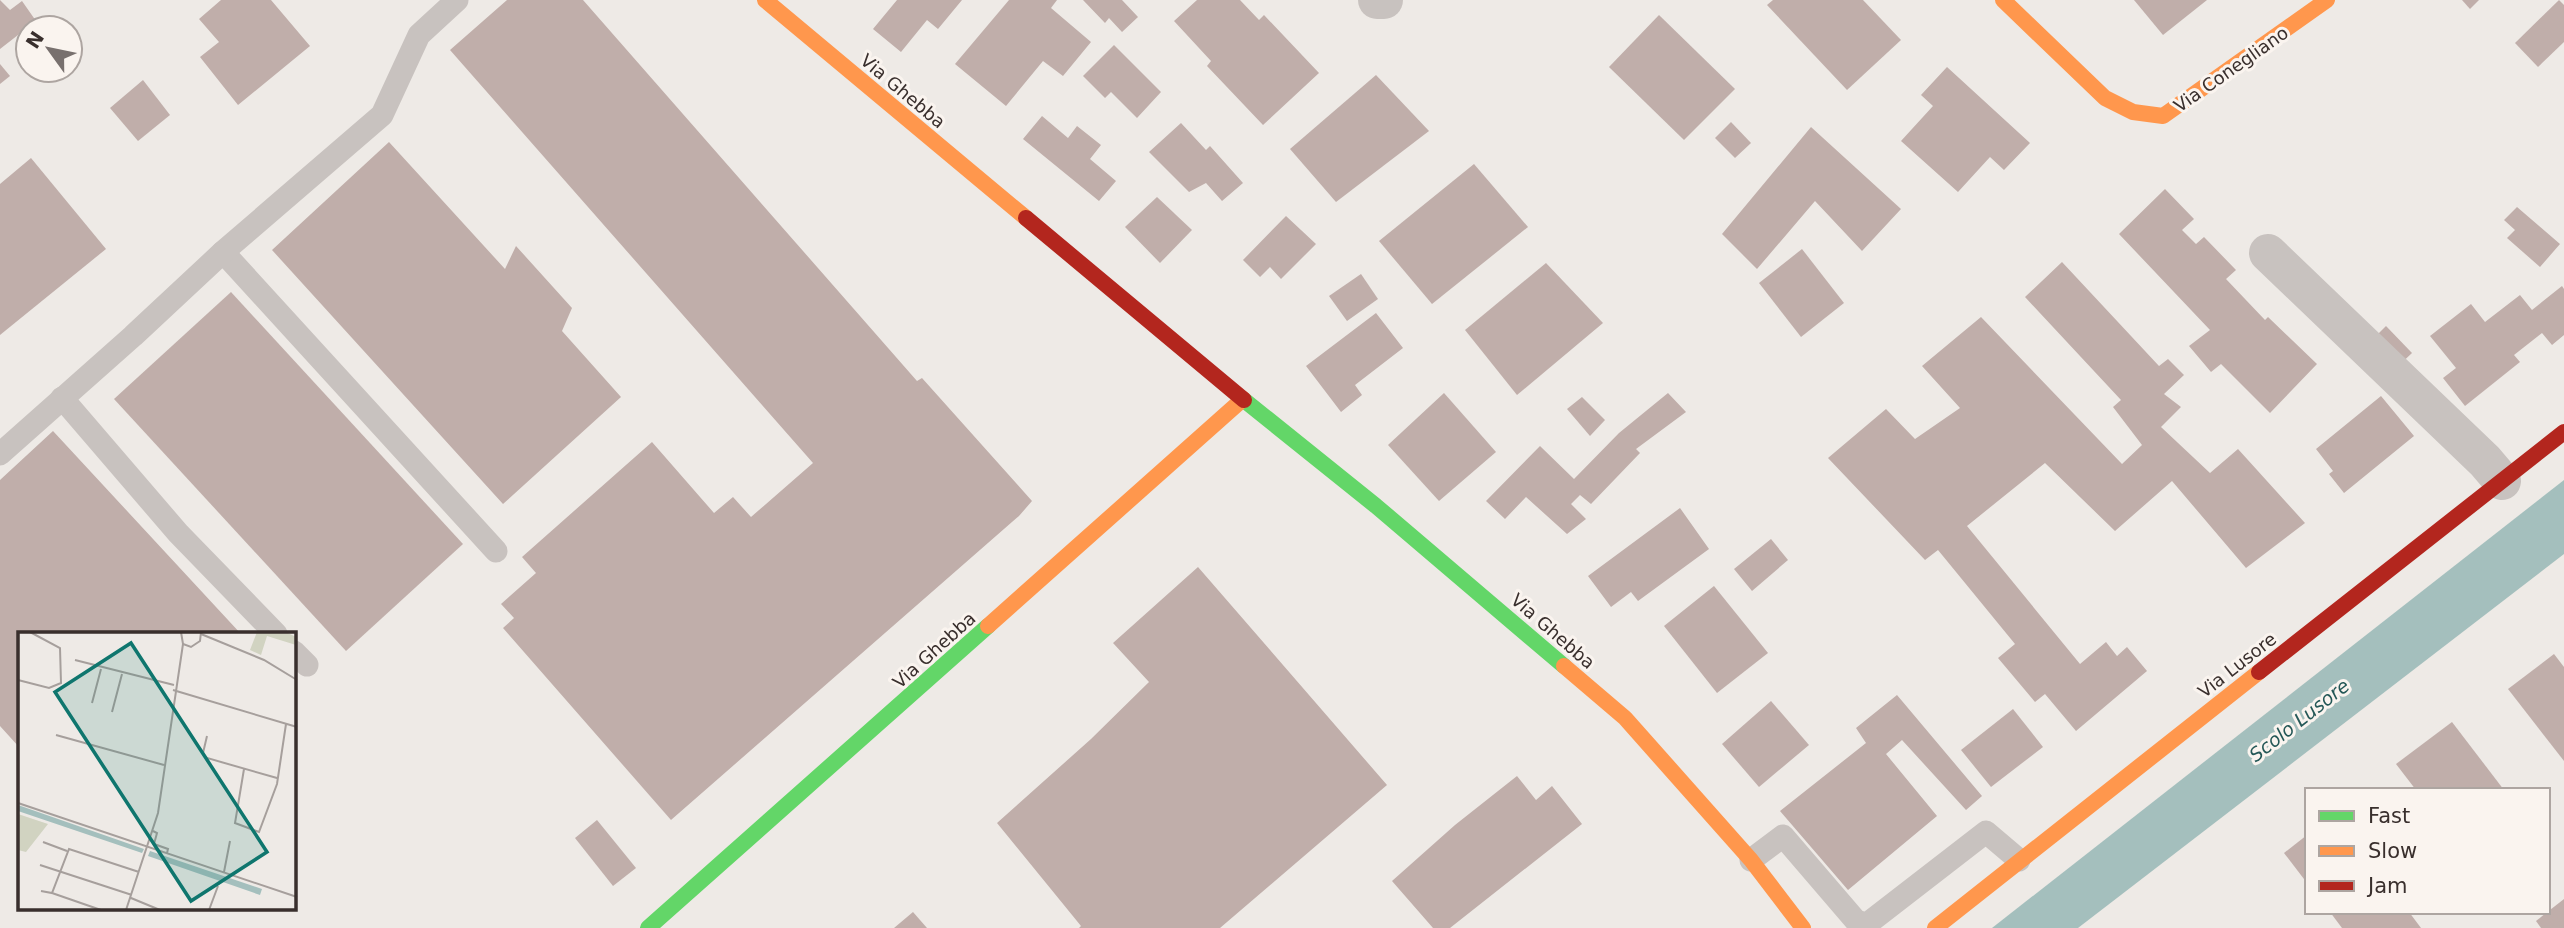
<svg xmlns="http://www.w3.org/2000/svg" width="2564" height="928" viewBox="0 0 2564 928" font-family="'DejaVu Sans',sans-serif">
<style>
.water{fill:#a4bfbd}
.building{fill:#c0aeaa}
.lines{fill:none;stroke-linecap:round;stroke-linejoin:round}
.lane{stroke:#c8c2bf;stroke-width:23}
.street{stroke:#c8c2bf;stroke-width:38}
.fast{stroke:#63d668;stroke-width:16}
.slow{stroke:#ff974d;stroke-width:16}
.jam{stroke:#b3261e;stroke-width:16}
.labels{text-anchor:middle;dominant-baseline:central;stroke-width:6;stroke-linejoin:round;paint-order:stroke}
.street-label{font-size:18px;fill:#392f2d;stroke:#faf4ef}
.water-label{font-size:19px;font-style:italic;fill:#255857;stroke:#faf4ef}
.inset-road{fill:none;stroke:#a69f9c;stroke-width:2}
.view{fill:#0f766e;fill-opacity:0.15;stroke:#0f766e;stroke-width:3.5}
.inset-edge{fill:none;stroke:#392f2d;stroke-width:3.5}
</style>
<rect width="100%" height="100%" fill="#eeeae6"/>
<!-- water -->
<polygon class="water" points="2564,480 2564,554 2078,928 1992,928"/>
<!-- building -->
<g class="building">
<polygon points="0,0 10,10 22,1 36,21 0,49"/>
<polygon points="221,0 271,0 310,46 238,105 200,57 219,42 199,19"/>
<polygon points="507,0 583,0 917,381 922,378 1032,501 1019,516 671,820 503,628 514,618 501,604 536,573 522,557 652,442 714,513 733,497 751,517 813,463 450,50"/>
<polygon points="897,0 962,0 938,29 927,20 901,52 873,29"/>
<polygon points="1009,0 1057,0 1051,8 1091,42 1063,76 1043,61 1006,106 955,64"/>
<polygon points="1083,0 1122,0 1138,17 1122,32 1109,18 1105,23"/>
<polygon points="1197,0 1240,0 1259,20 1264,15 1319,73 1263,125 1207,66 1211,61 1174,21"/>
<polygon points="1773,0 1863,0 1901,40 1847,90 1767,5"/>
<polygon points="2134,0 2207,0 2163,35"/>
<polygon points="2462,0 2479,0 2470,9"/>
<polygon points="2559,0 2564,5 2564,42 2538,67 2515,43"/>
<polygon points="1659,15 1735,89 1684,140 1609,67"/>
<polygon points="1114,45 1161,92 1137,118 1111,92 1105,98 1083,76"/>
<polygon points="0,64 10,76 0,84"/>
<polygon points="1947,67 2030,143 2004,170 1990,157 1958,192 1901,141 1933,106 1921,95"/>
<polygon points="1376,75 1429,131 1336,202 1290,149"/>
<polygon points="143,80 170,115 138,141 110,108"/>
<polygon points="1042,116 1068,138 1077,126 1101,145 1090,159 1116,181 1099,201 1023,139"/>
<polygon points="1731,122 1751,143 1735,158 1715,138"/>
<polygon points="1181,123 1206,150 1210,146 1243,183 1222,201 1206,183 1189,192 1149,152"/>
<polygon points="1811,127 1901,209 1862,251 1815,201 1757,269 1722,234"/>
<polygon points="389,142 505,269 516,246 572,308 562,331 621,397 503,504 272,250"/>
<polygon points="31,158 106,249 0,335 0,184"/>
<polygon points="1474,164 1528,227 1432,304 1379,241"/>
<polygon points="2165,189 2194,219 2182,230 2196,244 2204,237 2236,270 2226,279 2265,320 2268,317 2317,364 2270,413 2221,364 2211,372 2189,346 2210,330 2119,234"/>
<polygon points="1157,197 1192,230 1160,263 1125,227"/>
<polygon points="2517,207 2560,244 2540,267 2507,238 2515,230 2504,220"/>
<polygon points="1286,216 1316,244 1281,279 1270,267 1260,277 1243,260"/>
<polygon points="1802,249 1844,303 1801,337 1759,283"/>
<polygon points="2062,262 2159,366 2168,359 2184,375 2164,394 2181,407 2161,427 2210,473 2238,449 2305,523 2246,568 2172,481 2115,531 2045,463 1967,526 2080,664 2106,642 2117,656 2127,647 2147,671 2076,731 2045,694 2035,702 1998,658 2015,644 1938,550 1925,560 1828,458 1886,409 1915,439 1960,408 1922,366 1981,317 2122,464 2142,445 2113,407 2121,400 2025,297"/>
<polygon points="1546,263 1603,323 1517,395 1465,330"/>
<polygon points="1361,274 1378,299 1347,321 1329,296"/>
<polygon points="2562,286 2564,289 2564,335 2552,345 2542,333 2514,355 2520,362 2465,406 2443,378 2456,368 2430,336 2471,304 2485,322 2520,295 2532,310"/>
<polygon points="231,292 463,544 346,651 114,399"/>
<polygon points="1376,313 1403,348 1355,385 1362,395 1341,412 1306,366"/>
<polygon points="2386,326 2412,353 2395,369 2369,343"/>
<polygon points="1444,393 1496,452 1439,501 1388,445"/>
<polygon points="1668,393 1686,412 1636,449 1640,453 1591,504 1580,495 1571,504 1586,519 1567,534 1526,497 1505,519 1486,501 1540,446 1574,479 1619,433"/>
<polygon points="2381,396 2414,436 2344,493 2329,474 2333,471 2316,449"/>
<polygon points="1582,397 1605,420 1590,436 1567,409"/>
<polygon points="53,431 241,634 19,634 19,747 0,726 0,480"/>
<polygon points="1680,508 1709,549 1638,601 1631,592 1611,607 1588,576"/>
<polygon points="1771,539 1788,560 1752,591 1734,569"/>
<polygon points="1198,567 1387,785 1220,928 1079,928 1081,926 997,823 1091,739 1149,682 1113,643"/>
<polygon points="1714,586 1768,653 1717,693 1664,626"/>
<polygon points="2554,654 2564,667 2564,761 2508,689"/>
<polygon points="1897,695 1982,796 1966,810 1902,740 1886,754 1937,816 1848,890 1780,811 1866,743 1856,728"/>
<polygon points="1771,701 1809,745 1759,787 1722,744"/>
<polygon points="2013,709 2043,747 1991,787 1961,750"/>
<polygon points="2452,722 2504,790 2416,790 2396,764"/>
<polygon points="1517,776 1536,800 1552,786 1582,824 1450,928 1433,928 1392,881 1455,825"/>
<polygon points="597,820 636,868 613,886 575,838"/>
<polygon points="2307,835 2307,883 2284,853"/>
<polygon points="2564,899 2564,928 2541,928 2536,921"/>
<polygon points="913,912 927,928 894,928"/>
<polygon points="2330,912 2409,912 2421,928 2342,928"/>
</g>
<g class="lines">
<!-- lane -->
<g class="lane">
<polyline points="223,252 496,551"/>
<polyline points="62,398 178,533 276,634"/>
<polyline points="0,454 133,336 223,252 382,115 419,35 457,0"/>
<polyline points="294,652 307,665"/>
<polyline points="1751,860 1783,836 1856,921 1867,924 1986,832 2019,860"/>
</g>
<!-- street -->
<g class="street">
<polyline points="1377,0 1384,0"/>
<polyline points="2268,253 2485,461 2502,481"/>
</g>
<!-- fast -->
<g class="fast">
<polyline points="1244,400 1376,506 1564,666"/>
<polyline points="648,928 988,626"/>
</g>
<!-- slow -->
<g class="slow">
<polyline points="765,0 1026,218"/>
<polyline points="2003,0 2105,98 2133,112 2163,116 2327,0"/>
<polyline points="988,626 1243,399"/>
<polyline points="1564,666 1625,718 1751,860 1803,928"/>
<polyline points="1935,928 2259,672"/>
</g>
<!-- jam -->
<g class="jam">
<polyline points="1026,218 1244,400"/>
<polyline points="2259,672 2564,432"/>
</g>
</g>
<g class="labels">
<!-- street labels -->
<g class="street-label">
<text transform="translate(2231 69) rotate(-35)">Via Conegliano</text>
<text transform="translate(903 91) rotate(40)">Via Ghebba</text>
<text transform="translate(1553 631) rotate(41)">Via Ghebba</text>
<text transform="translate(934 650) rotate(-42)">Via Ghebba</text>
<text transform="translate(2237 665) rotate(-38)">Via Lusore</text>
</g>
<!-- water labels -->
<g class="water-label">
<text transform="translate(2299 720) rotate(-38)">Scolo Lusore</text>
</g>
</g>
<!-- overview -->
<g transform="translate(18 632)">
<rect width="278" height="278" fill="#eeeae6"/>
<path d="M239,0H268L278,5V13L249,4L243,23L232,18ZM0,182L30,192L8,220L0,218Z" fill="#d1d3c1"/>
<path d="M0,173L126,217L124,221L0,179ZM132,219L244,257L242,263L130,224Z" fill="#a4bfbd"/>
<path class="inset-road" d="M163,0L165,12L173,15L182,9L183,0M183,2L246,28L279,48M57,28L156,53M0,48L31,56L43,51L42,16L12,0M155,58L279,95M74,71L83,37M94,80L104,42M38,103L146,133M189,104L185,121L189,126L259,146M226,137L217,191L241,200L259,152L268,92M0,171L279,265M135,199L139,201L136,212L150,217L149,221M25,210L49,219M22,233L114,263M206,240L212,209M23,259L34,261L51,217L121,240M34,261L83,278M113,266L142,278M108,278L140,181L165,12M191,278L200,254"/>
<path class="view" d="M113,11L249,220L173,269L37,60Z"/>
<rect width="278" height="278" class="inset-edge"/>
</g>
<!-- legend -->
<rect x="2305" y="788" width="245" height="126" fill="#faf4ef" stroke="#ada5a1" stroke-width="2"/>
<rect x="2319" y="811" width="35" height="10" fill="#63d668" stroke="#ada5a1" stroke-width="2"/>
<text x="2368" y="823" font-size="21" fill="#392f2d">Fast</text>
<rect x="2319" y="846" width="35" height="10" fill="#ff974d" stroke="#ada5a1" stroke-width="2"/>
<text x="2368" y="858" font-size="21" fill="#392f2d">Slow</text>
<rect x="2319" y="881" width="35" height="10" fill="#b3261e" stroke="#ada5a1" stroke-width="2"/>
<text x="2368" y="893" font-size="21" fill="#392f2d">Jam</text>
<!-- north arrow -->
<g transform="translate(49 49) rotate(303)"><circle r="33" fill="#faf4ef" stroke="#ada5a1" stroke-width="2"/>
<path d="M0-5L12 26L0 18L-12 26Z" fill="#78706e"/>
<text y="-10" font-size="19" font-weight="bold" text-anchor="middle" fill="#392f2d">N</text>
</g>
</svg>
